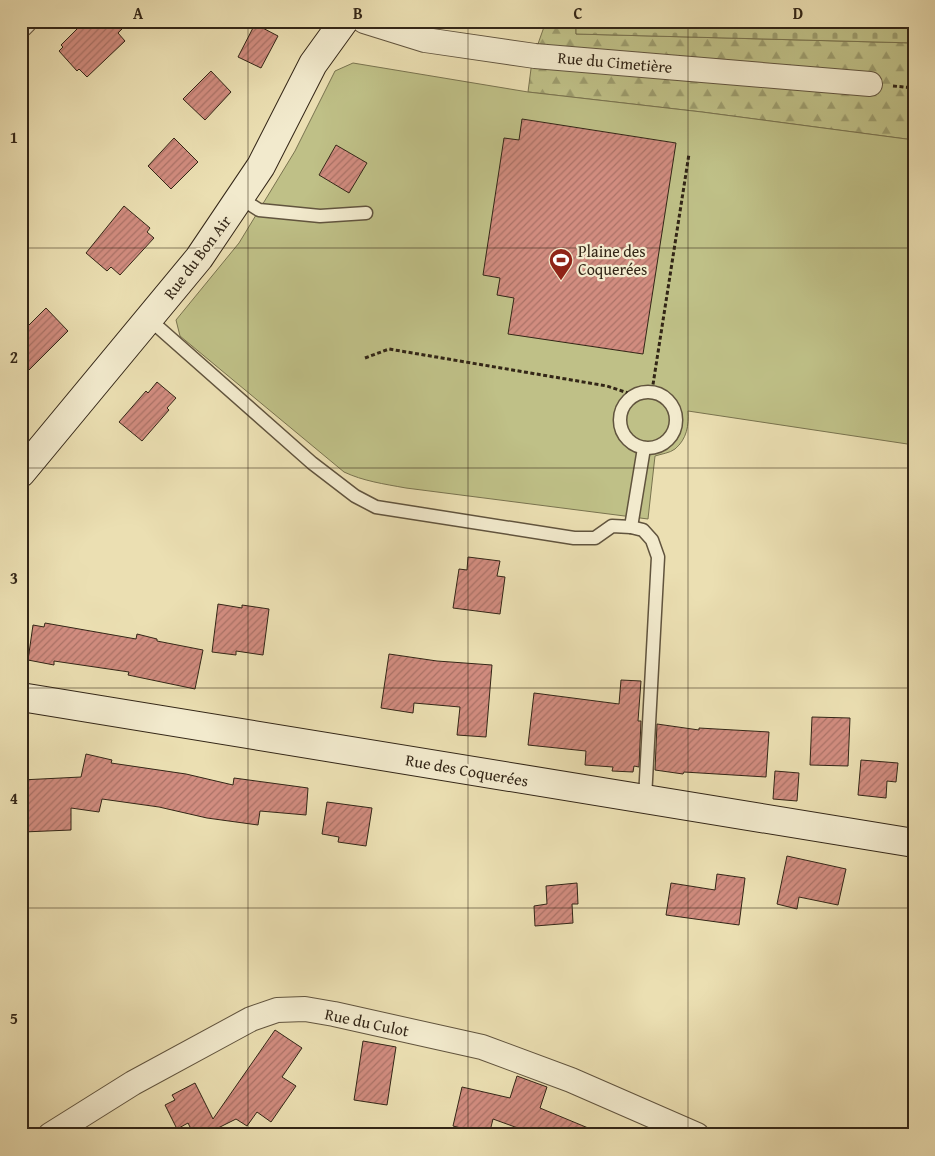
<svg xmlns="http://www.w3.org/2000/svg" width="935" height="1156" viewBox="0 0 935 1156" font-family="'Gentium Book Plus',serif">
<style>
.forest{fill:url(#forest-firs);stroke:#79734f}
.cemetery{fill:url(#cemetery-stones);stroke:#79734f}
.garden{fill:#bfc087;stroke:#79734f}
.building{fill:url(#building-hatch);stroke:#332617}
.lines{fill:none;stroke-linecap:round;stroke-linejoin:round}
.lane-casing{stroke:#61543e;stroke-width:15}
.street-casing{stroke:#61543e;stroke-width:26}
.secondary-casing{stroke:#332617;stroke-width:30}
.path{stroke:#332617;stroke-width:3;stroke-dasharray:4 2.5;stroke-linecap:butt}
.lane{stroke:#f2eacd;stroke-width:12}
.street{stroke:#f2eacd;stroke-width:24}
.secondary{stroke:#f2eacd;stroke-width:28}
.grid{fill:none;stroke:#332617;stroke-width:1;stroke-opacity:0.55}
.labels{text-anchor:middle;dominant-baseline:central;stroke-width:4.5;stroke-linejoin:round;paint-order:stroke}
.street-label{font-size:16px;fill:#332617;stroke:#f2eacd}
.poi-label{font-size:16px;fill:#332617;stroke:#f2eacd;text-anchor:start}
.neatline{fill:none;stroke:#332617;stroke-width:2}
.grid-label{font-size:16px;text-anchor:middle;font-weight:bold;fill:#332617}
</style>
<defs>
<pattern id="forest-firs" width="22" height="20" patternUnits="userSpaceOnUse" patternTransform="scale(1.25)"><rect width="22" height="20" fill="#bfc087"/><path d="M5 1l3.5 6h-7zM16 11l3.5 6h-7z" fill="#9c9c6d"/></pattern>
<pattern id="cemetery-stones" width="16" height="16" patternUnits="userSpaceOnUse" patternTransform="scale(1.25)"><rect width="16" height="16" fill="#bfc087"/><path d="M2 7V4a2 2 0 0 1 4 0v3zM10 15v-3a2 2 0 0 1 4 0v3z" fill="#9c9c6d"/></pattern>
<pattern id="building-hatch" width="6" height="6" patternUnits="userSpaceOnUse" patternTransform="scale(1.25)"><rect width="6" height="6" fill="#d18c7f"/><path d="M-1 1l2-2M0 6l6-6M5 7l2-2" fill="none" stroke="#aa7267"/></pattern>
</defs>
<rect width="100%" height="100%" fill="#ebdfb2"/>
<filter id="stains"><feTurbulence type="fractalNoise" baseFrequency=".004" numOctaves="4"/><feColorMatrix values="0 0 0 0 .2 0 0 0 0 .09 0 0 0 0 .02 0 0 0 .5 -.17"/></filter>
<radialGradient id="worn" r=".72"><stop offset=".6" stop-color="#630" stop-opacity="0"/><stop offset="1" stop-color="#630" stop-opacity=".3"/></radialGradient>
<!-- forest -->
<polygon class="forest" points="545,24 576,25 576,34 914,43 914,140 702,112 528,92 532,61"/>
<!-- cemetery -->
<polygon class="cemetery" points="545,21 914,21 914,43 576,34 576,25 545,24"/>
<!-- garden -->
<path class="garden" d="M353,63L528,92L702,112L914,140V445L688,411C689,425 687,439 675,449C670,453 661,454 655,456L648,519L406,488C384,484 363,481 344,472L180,336L176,320L239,243L295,151L335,71Z"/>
<!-- building -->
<g class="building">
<polygon points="85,21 130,21 118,33 125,41 87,77 79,69 77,71 59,51 63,47 61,45"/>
<polygon points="255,24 278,36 261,68 238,57"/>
<polygon points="211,71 231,92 205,120 183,99"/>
<polygon points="522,119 676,143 643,354 508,334 514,298 497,295 500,278 483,275 504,138 519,140"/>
<polygon points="174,138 198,162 171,189 148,166"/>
<polygon points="336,145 367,163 349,193 319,175"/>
<polygon points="124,206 150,228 147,232 154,238 120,275 111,267 107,271 86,253"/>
<polygon points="46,308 68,331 21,378 21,333"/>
<polygon points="157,382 176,398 167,408 169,410 142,441 119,422 146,391 148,393"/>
<polygon points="468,557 500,561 497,576 505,577 500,614 453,608 459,569 467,570"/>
<polygon points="218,604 242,608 242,605 269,609 263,655 236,651 236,655 212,652"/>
<polygon points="45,623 136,639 137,634 157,639 157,641 203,650 195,689 128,675 129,672 54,661 54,665 28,660 33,625 44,627"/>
<polygon points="389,654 437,661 492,665 486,737 457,735 460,707 414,703 413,713 381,708"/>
<polygon points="621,680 641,681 638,721 641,721 639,767 634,766 633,772 612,771 613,767 585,765 586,751 528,745 534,693 619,704"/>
<polygon points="812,717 850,718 848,766 810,765"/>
<polygon points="657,724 699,730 699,728 769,732 766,777 684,772 683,774 655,770"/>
<polygon points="86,754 112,760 111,763 186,774 233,785 234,778 308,788 306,815 260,811 258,825 207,818 159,807 102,799 99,812 71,808 71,830 23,832 23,814 21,814 21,780 81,777"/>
<polygon points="861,760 898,763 896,782 887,781 886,798 858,795"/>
<polygon points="775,771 799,773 797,801 773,799"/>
<polygon points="327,802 372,808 366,846 338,842 339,837 322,834"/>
<polygon points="787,856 846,869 838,905 799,897 797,909 777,904"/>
<polygon points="717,874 745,878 739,925 666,915 671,883 715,890"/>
<polygon points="577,883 578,904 572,904 573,923 535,926 534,906 547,904 546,886"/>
<polygon points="275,1030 302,1048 282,1077 296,1086 271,1122 257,1112 247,1126 236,1119 204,1135 194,1135 188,1123 177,1129 165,1105 175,1100 172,1095 195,1083 213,1119"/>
<polygon points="363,1041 396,1047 387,1105 354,1100"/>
<polygon points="517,1076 547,1087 540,1108 605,1135 537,1135 493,1119 489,1135 453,1126 462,1087 510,1098"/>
</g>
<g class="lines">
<!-- lane casing -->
<g class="lane-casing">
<g id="lane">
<polyline points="240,198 259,210 320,216 366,213"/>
<polyline points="149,319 312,463 355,496 376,507 574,538 595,538 612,526 631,527 643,530 652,540 658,557 645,798"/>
<circle cx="648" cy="420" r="28"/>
<polyline points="631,527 644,448"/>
</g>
</g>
<!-- street casing -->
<g class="street-casing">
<g id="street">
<polyline points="364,21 425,40 535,56 870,84"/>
<polyline points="21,25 25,21"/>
<polyline points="50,1135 133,1083 251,1019 277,1010 305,1009 334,1014 482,1047 571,1080 697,1135"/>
</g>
</g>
<!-- secondary casing -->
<g class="secondary-casing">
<g id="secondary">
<polyline points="21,473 199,258 261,166 313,64 344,21"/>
<path d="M21,697C319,743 616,796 914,843"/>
</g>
</g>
<!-- path -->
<g class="path">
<polyline points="893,86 914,88"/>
<polyline points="365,358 389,349 607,386 634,395"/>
<polyline points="652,391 689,154"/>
</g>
<!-- lane -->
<use href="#lane" class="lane"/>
<!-- street -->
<use href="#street" class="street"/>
<!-- secondary -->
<use href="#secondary" class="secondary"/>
</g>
<!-- grid -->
<path class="grid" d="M248,21V1135M468,21V1135M688,21V1135M21,248H914M21,468H914M21,688H914M21,908H914"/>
<!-- icons -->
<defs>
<g id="stadium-pin" transform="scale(1.25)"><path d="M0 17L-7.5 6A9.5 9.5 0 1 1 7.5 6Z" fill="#8f2418" stroke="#f2eacd"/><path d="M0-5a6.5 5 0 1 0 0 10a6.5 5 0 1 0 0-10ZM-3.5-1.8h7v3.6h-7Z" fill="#fff"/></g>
</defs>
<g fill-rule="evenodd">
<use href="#stadium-pin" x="561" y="260"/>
</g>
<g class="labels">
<!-- street labels -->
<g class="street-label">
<text transform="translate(615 62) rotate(5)">Rue du Cimetière</text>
<text transform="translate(197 257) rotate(-53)">Rue du Bon Air</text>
<text transform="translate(467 770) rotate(10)">Rue des Coquerées</text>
<text transform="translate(367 1022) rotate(12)">Rue du Culot</text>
</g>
<!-- poi labels -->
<g class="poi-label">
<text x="578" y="251">Plaine des<tspan x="578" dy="18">Coquerées</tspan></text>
</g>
</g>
<!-- margin -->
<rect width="935" height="1156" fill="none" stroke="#ebdfb2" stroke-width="55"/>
<rect x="28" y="28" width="880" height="1100" class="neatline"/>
<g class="grid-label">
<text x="138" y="19">A</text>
<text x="358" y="19">B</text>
<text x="578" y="19">C</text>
<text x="798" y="19">D</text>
<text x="14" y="143">1</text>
<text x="14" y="363">2</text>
<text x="14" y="584">3</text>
<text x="14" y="804">4</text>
<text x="14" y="1024">5</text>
</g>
<rect width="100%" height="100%" filter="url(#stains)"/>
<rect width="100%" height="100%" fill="url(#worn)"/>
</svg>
